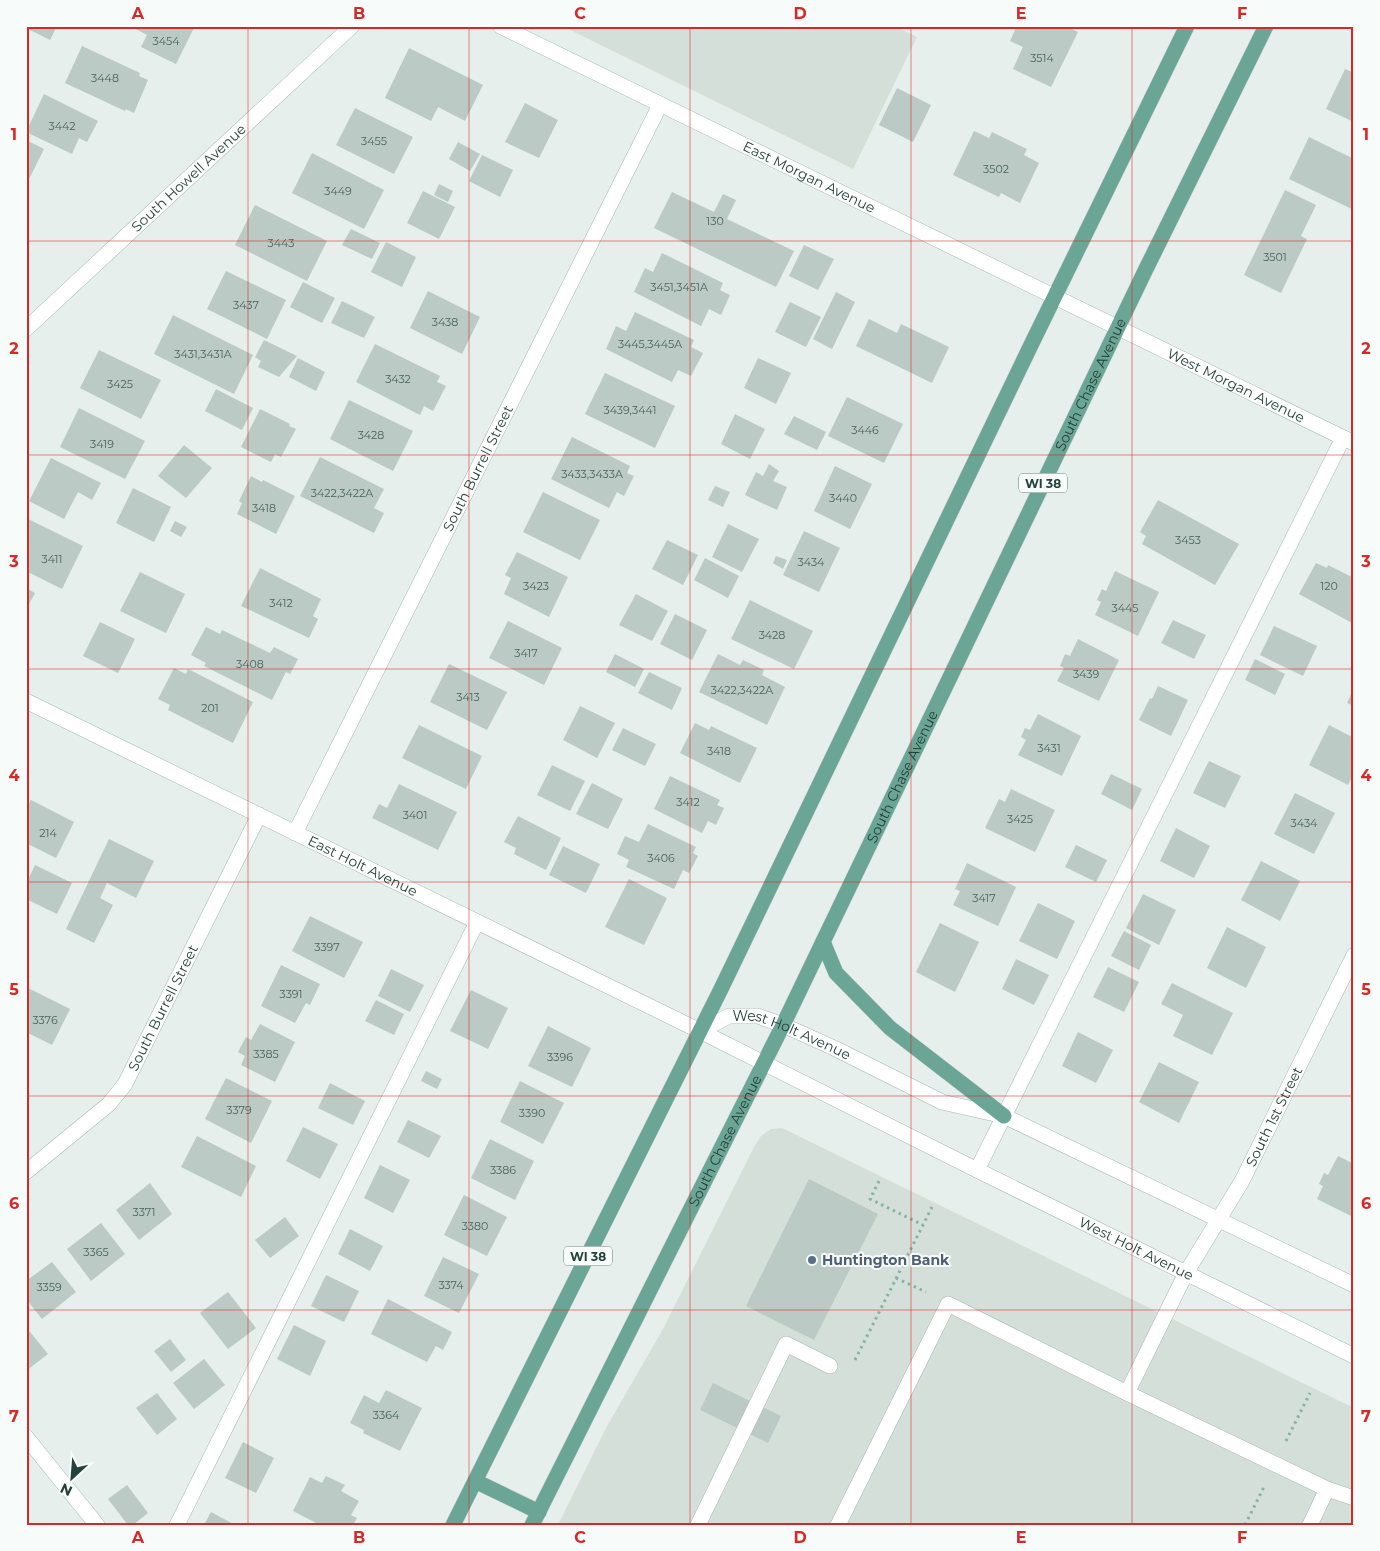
<svg xmlns="http://www.w3.org/2000/svg" width="1380" height="1551" viewBox="0 0 1380 1551" font-family="Montserrat,sans-serif">
<style>
.built{fill:#d4dfda}
.building{fill:#bbcac4}
.lines{fill:none;stroke-linecap:round;stroke-linejoin:round}
.minor-casing{stroke:#a8b8b2;stroke-width:16}
.major-casing{stroke:#c2cac8;stroke-width:16}
.path{stroke:#86b3a5;stroke-width:3;stroke-dasharray:2.5 4;stroke-linecap:butt}
.minor{stroke:#fff;stroke-width:15}
.major{stroke:#6aa596;stroke-width:15}
.grid{fill:none;stroke:#d62828;stroke-width:1;stroke-opacity:0.55}
.service-dot{fill:#5c6f8a;stroke:#f7fbf9;stroke-width:2}
.labels{text-anchor:middle;dominant-baseline:central;stroke-width:4;stroke-linejoin:round;paint-order:stroke}
.number-label{font-size:11px;fill:#4a645c}
.shield{fill:#f7fbf9;stroke:#637a73;stroke-width:1}
.shield-label{font-size:12px;font-weight:bold;fill:#24423a}
.street-label{font-size:14px;fill:#24423a;stroke:#f7fbf9}
.service-label{font-size:14px;font-weight:bold;fill:#4e5e75;stroke:#f7fbf9;text-anchor:start}
.neatline{fill:none;stroke:#d62828;stroke-width:2}
.grid-label{font-size:16px;text-anchor:middle;font-weight:bold;fill:#d62828}
</style>
<rect width="100%" height="100%" fill="#e6efeb"/>
<!-- built -->
<g class="built">
<polygon points="562,26 895,26 917,37 853,169"/>
<polygon points="782,1128 1354,1408 1354,1525 558,1525 606,1428 663,1329 754,1147 761,1136 771,1129"/>
</g>
<!-- building -->
<g class="building">
<polygon points="26,26 57,26 50,40 26,28"/>
<polygon points="135,26 195,26 176,64 141,47 147,35 134,28"/>
<polygon points="1017,26 1065,26 1078,32 1051,87 1013,69 1023,47 1010,41"/>
<polygon points="82,46 140,73 139,76 148,80 134,113 126,109 125,111 65,83"/>
<polygon points="409,48 483,85 465,121 438,107 431,121 385,98"/>
<polygon points="1345,69 1354,73 1354,122 1326,109"/>
<polygon points="897,88 931,105 913,142 879,125"/>
<polygon points="44,94 98,121 87,142 79,138 72,154 26,132"/>
<polygon points="525,103 558,120 539,158 505,142"/>
<polygon points="355,108 413,137 394,174 336,145"/>
<polygon points="974,131 989,138 992,132 1027,149 1024,155 1039,163 1020,203 1001,193 999,197 953,175"/>
<polygon points="1309,137 1354,159 1354,179 1351,186 1354,187 1354,210 1289,179"/>
<polygon points="26,140 44,149 26,185"/>
<polygon points="458,142 480,154 470,171 449,159"/>
<polygon points="312,153 384,190 364,229 292,193"/>
<polygon points="482,155 513,170 500,197 469,181"/>
<polygon points="439,184 453,191 448,202 434,195"/>
<polygon points="1285,190 1316,205 1301,236 1307,239 1281,293 1244,275"/>
<polygon points="423,191 455,207 439,239 407,223"/>
<polygon points="672,192 714,212 723,194 736,200 727,219 794,251 776,287 654,228"/>
<polygon points="255,205 327,241 307,281 235,245"/>
<polygon points="351,229 380,243 372,259 342,245"/>
<polygon points="386,242 416,257 402,287 371,272"/>
<polygon points="804,245 834,259 818,290 789,276"/>
<polygon points="662,253 723,283 720,290 730,295 721,315 709,309 701,326 634,292 645,268 653,272"/>
<polygon points="226,271 286,300 267,339 207,309"/>
<polygon points="303,282 335,298 322,323 290,307"/>
<polygon points="428,291 480,317 462,354 410,328"/>
<polygon points="836,292 855,302 832,349 813,339"/>
<polygon points="342,301 375,317 364,338 331,323"/>
<polygon points="790,302 821,317 806,347 775,332"/>
<polygon points="635,312 694,340 691,347 703,353 691,376 678,370 672,382 606,349 616,326 626,331"/>
<polygon points="173,315 253,355 234,394 154,354"/>
<polygon points="869,319 897,333 901,324 949,347 932,383 856,346"/>
<polygon points="264,340 297,356 279,377 258,367 261,361 255,357"/>
<polygon points="375,344 440,376 437,382 446,386 433,411 424,406 420,415 356,382"/>
<polygon points="99,350 161,380 141,419 80,388"/>
<polygon points="298,358 325,372 316,391 289,377"/>
<polygon points="758,358 791,373 776,404 744,388"/>
<polygon points="605,373 675,406 655,448 585,414"/>
<polygon points="216,389 253,408 242,430 205,411"/>
<polygon points="847,397 903,424 884,463 828,436"/>
<polygon points="349,400 413,431 393,471 330,439"/>
<polygon points="79,408 145,441 125,479 60,447"/>
<polygon points="260,409 290,424 289,426 296,429 281,457 275,454 271,462 241,447"/>
<polygon points="735,414 765,429 750,459 721,444"/>
<polygon points="794,416 826,432 817,450 784,434"/>
<polygon points="572,437 630,466 627,473 634,476 624,496 617,492 609,508 551,479"/>
<polygon points="184,445 212,468 186,498 158,476"/>
<polygon points="320,457 384,489 374,508 384,513 374,533 300,496"/>
<polygon points="51,458 101,483 92,500 78,492 64,519 29,501"/>
<polygon points="769,464 779,471 773,481 787,487 777,510 745,495 756,472 763,476"/>
<polygon points="835,466 872,484 850,529 814,511"/>
<polygon points="251,476 262,482 263,480 295,496 276,534 237,514 242,503 239,501"/>
<polygon points="715,486 730,492 723,507 708,500"/>
<polygon points="133,488 171,507 154,542 116,523"/>
<polygon points="543,492 600,520 580,560 523,532"/>
<polygon points="1158,500 1239,544 1215,585 1142,544 1146,536 1140,532"/>
<polygon points="26,518 83,546 62,589 26,571"/>
<polygon points="175,521 187,527 181,537 170,531"/>
<polygon points="728,524 759,539 742,572 712,557"/>
<polygon points="804,531 840,548 819,592 783,575"/>
<polygon points="667,540 698,555 683,585 652,569"/>
<polygon points="517,552 568,577 549,617 504,594 511,578 505,575"/>
<polygon points="776,556 787,560 783,569 773,563"/>
<polygon points="705,558 739,576 728,598 694,580"/>
<polygon points="1316,563 1327,568 1328,565 1354,578 1354,624 1299,594"/>
<polygon points="260,568 321,599 313,616 318,619 309,638 241,606"/>
<polygon points="1115,571 1159,592 1138,636 1095,615 1101,602 1097,600 1102,589 1106,591"/>
<polygon points="140,572 185,594 166,633 120,611"/>
<polygon points="26,588 35,593 26,610"/>
<polygon points="636,594 668,611 652,641 619,625"/>
<polygon points="750,600 813,631 794,669 731,639"/>
<polygon points="675,614 707,630 692,660 660,644"/>
<polygon points="1173,620 1206,635 1194,659 1161,643"/>
<polygon points="508,621 562,648 544,685 489,658"/>
<polygon points="100,622 135,639 118,673 83,656"/>
<polygon points="1274,626 1317,646 1303,676 1260,655"/>
<polygon points="206,627 220,634 222,630 270,653 274,647 298,659 290,674 286,672 272,700 204,666 206,663 191,655"/>
<polygon points="1078,639 1119,660 1099,701 1057,681 1064,668 1060,666 1065,654 1070,656"/>
<polygon points="615,654 644,669 635,687 606,672"/>
<polygon points="718,654 740,665 743,660 764,670 762,675 785,687 767,725 699,692"/>
<polygon points="1255,659 1285,674 1275,695 1245,680"/>
<polygon points="449,664 507,692 487,730 430,702"/>
<polygon points="174,668 186,674 188,669 253,702 233,743 168,710 170,705 158,699"/>
<polygon points="649,672 682,688 672,710 638,693"/>
<polygon points="1158,686 1188,700 1171,736 1139,720 1150,698 1152,699"/>
<polygon points="1354,688 1354,706 1347,703"/>
<polygon points="580,706 615,723 597,758 563,740"/>
<polygon points="1038,714 1081,736 1062,776 1018,755 1026,740 1021,737 1025,728 1030,730"/>
<polygon points="695,723 709,730 711,726 757,748 740,783 680,753"/>
<polygon points="419,725 482,756 466,789 402,758"/>
<polygon points="1329,725 1354,738 1354,773 1348,785 1309,765"/>
<polygon points="623,728 656,744 645,766 612,750"/>
<polygon points="1209,761 1241,776 1225,808 1193,793"/>
<polygon points="552,765 585,781 570,811 537,795"/>
<polygon points="1111,774 1142,789 1132,810 1101,794"/>
<polygon points="670,776 720,800 717,805 724,808 716,825 708,821 702,833 654,809"/>
<polygon points="592,783 623,799 608,829 576,814"/>
<polygon points="399,784 457,812 438,850 372,818 379,804 387,808"/>
<polygon points="1011,789 1055,810 1035,852 985,828 999,799 1005,802"/>
<polygon points="1295,793 1335,813 1314,854 1274,834"/>
<polygon points="31,800 74,822 56,858 26,843 26,809"/>
<polygon points="518,816 561,838 546,870 514,854 516,848 504,842"/>
<polygon points="648,824 696,847 693,853 698,856 689,873 683,870 674,889 626,867 629,860 617,854 625,836 639,842"/>
<polygon points="1176,828 1210,846 1194,878 1160,861"/>
<polygon points="109,839 154,861 136,898 107,883 100,898 113,905 94,943 66,929"/>
<polygon points="1076,845 1107,860 1096,882 1065,867"/>
<polygon points="563,846 600,864 586,893 549,875"/>
<polygon points="1261,861 1300,881 1280,921 1241,900"/>
<polygon points="967,863 1016,887 998,926 953,905 960,891 955,889"/>
<polygon points="35,865 72,883 57,914 26,899 26,884"/>
<polygon points="629,879 667,898 644,945 605,927"/>
<polygon points="1143,894 1176,910 1159,945 1126,928"/>
<polygon points="1038,903 1075,921 1057,959 1019,941"/>
<polygon points="310,916 363,942 344,978 292,951"/>
<polygon points="940,923 979,942 955,992 916,972"/>
<polygon points="1227,927 1266,947 1246,988 1207,968"/>
<polygon points="1124,931 1151,945 1139,970 1111,956"/>
<polygon points="1016,959 1049,975 1034,1005 1002,989"/>
<polygon points="281,965 320,984 310,1005 306,1003 295,1023 261,1006"/>
<polygon points="1108,967 1139,982 1124,1012 1093,997"/>
<polygon points="391,969 424,985 410,1012 378,996"/>
<polygon points="1172,983 1233,1013 1212,1055 1173,1036 1183,1015 1161,1004"/>
<polygon points="26,987 70,1009 52,1045 26,1032"/>
<polygon points="471,990 508,1008 488,1049 450,1031"/>
<polygon points="376,1000 404,1014 394,1035 365,1021"/>
<polygon points="260,1024 295,1042 275,1082 241,1065 245,1056 238,1052 246,1037 251,1040"/>
<polygon points="548,1026 591,1048 572,1087 528,1066"/>
<polygon points="1078,1032 1113,1050 1096,1083 1062,1066"/>
<polygon points="1159,1062 1199,1082 1179,1123 1139,1102"/>
<polygon points="426,1071 442,1079 437,1089 421,1081"/>
<polygon points="226,1078 272,1101 251,1143 205,1119"/>
<polygon points="520,1081 564,1103 543,1144 500,1122"/>
<polygon points="330,1083 365,1101 353,1125 318,1108"/>
<polygon points="408,1120 441,1136 429,1158 397,1142"/>
<polygon points="303,1127 338,1144 320,1179 286,1161"/>
<polygon points="197,1136 256,1166 241,1197 181,1167"/>
<polygon points="490,1139 534,1161 515,1200 471,1178"/>
<polygon points="1338,1156 1354,1164 1353,1217 1317,1199 1323,1186 1319,1184 1324,1173 1328,1175"/>
<polygon points="380,1165 410,1180 393,1213 364,1198"/>
<polygon points="809,1179 878,1214 814,1340 746,1306"/>
<polygon points="150,1183 172,1214 139,1240 116,1210"/>
<polygon points="464,1195 507,1217 487,1256 444,1235"/>
<polygon points="285,1217 299,1236 270,1258 255,1240"/>
<polygon points="101,1223 125,1254 91,1281 67,1249"/>
<polygon points="350,1229 383,1246 370,1271 338,1254"/>
<polygon points="443,1257 479,1274 459,1313 424,1296"/>
<polygon points="52,1262 76,1292 42,1319 26,1299 26,1281"/>
<polygon points="326,1275 359,1291 344,1322 311,1306"/>
<polygon points="228,1292 256,1328 228,1349 200,1313"/>
<polygon points="388,1299 452,1332 443,1350 436,1346 427,1362 371,1334"/>
<polygon points="294,1325 326,1341 310,1376 277,1359"/>
<polygon points="26,1327 48,1354 26,1371"/>
<polygon points="170,1339 186,1360 171,1372 154,1351"/>
<polygon points="204,1359 225,1385 194,1409 173,1383"/>
<polygon points="713,1383 781,1416 768,1443 700,1410"/>
<polygon points="386,1390 422,1408 400,1451 363,1433 364,1430 350,1423 364,1395 379,1403"/>
<polygon points="157,1393 177,1419 157,1435 136,1408"/>
<polygon points="243,1442 274,1458 256,1493 225,1478"/>
<polygon points="326,1476 345,1485 341,1491 359,1501 351,1515 357,1518 353,1525 320,1525 293,1511 310,1477 322,1483"/>
<polygon points="127,1485 148,1513 133,1525 128,1525 108,1499"/>
<polygon points="211,1512 235,1525 204,1525"/>
</g>
<g class="lines">
<!-- minor casing -->
<g class="minor-casing">
<g id="minor">
<path id="s1" d="M500,26L1354,443"/>
<path id="s2" d="M26,329L352,26"/>
<path id="s3" d="M26,701L700,1031L977,1170L1354,1356"/>
<path id="s4" d="M295,833L660,105"/>
<path id="s5" d="M700,1031L729,1016H758L783,1025L834,1048L942,1102L1004,1116L1354,1285"/>
<polyline points="977,1170 1343,438"/>
<path id="s6" d="M26,1172L109,1104L125,1084L259,815"/>
<polyline points="26,1437 97,1525"/>
<polyline points="1327,1489 1354,1498"/>
<polyline points="177,1525 477,922"/>
<polyline points="698,1525 786,1344 830,1366"/>
<polyline points="838,1525 948,1304 1127,1393"/>
<path id="s7" d="M1310,1525L1327,1489L1127,1393L1186,1273L1242,1181L1354,955"/>
</g>
</g>
<!-- major casing -->
<g class="major-casing">
<g id="major">
<polyline points="823,942 836,973 890,1028 1004,1116"/>
<polyline points="475,1481 539,1512"/>
<polyline points="453,1525 721,989 1031,345 1187,26"/>
<path id="s8" d="M532,1525L783,1025L1144,273L1266,26"/>
</g>
</g>
<!-- path -->
<g class="path">
<polyline points="879,1181 870,1199 923,1225"/>
<polyline points="896,1278 926,1292"/>
<polyline points="855,1360 932,1207"/>
<polyline points="1286,1441 1310,1393"/>
<polyline points="1245,1525 1264,1487"/>
</g>
<!-- minor -->
<use href="#minor" class="minor"/>
<!-- major -->
<use href="#major" class="major"/>
</g>
<!-- grid -->
<path class="grid" d="M248,26V1525M469,26V1525M690,26V1525M911,26V1525M1132,26V1525M26,241H1354M26,455H1354M26,669H1354M26,882H1354M26,1096H1354M26,1310H1354"/>
<!-- markers -->
<circle class="service-dot" cx="812" cy="1260" r="5"/>
<g class="labels">
<!-- number labels -->
<g class="number-label">
<text x="166" y="41">3454</text>
<text x="1042" y="58">3514</text>
<text x="105" y="78">3448</text>
<text x="62" y="126">3442</text>
<text x="374" y="141">3455</text>
<text x="996" y="169">3502</text>
<text x="338" y="191">3449</text>
<text x="715" y="221">130</text>
<text x="281" y="243">3443</text>
<text x="1275" y="257">3501</text>
<text x="679" y="287">3451,3451A</text>
<text x="246" y="305">3437</text>
<text x="445" y="322">3438</text>
<text x="650" y="344">3445,3445A</text>
<text x="203" y="354">3431,3431A</text>
<text x="398" y="379">3432</text>
<text x="120" y="384">3425</text>
<text x="630" y="410">3439,3441</text>
<text x="865" y="430">3446</text>
<text x="371" y="435">3428</text>
<text x="102" y="444">3419</text>
<text x="592" y="474">3433,3433A</text>
<text x="342" y="493">3422,3422A</text>
<text x="843" y="498">3440</text>
<text x="264" y="508">3418</text>
<text x="1188" y="540">3453</text>
<text x="52" y="559">3411</text>
<text x="811" y="562">3434</text>
<text x="536" y="586">3423</text>
<text x="1329" y="586">120</text>
<text x="281" y="603">3412</text>
<text x="1125" y="608">3445</text>
<text x="772" y="635">3428</text>
<text x="526" y="653">3417</text>
<text x="250" y="664">3408</text>
<text x="1086" y="674">3439</text>
<text x="742" y="690">3422,3422A</text>
<text x="468" y="697">3413</text>
<text x="210" y="708">201</text>
<text x="1049" y="748">3431</text>
<text x="719" y="751">3418</text>
<text x="688" y="802">3412</text>
<text x="415" y="815">3401</text>
<text x="1020" y="819">3425</text>
<text x="1304" y="823">3434</text>
<text x="48" y="833">214</text>
<text x="661" y="858">3406</text>
<text x="984" y="898">3417</text>
<text x="327" y="947">3397</text>
<text x="291" y="994">3391</text>
<text x="45" y="1020">3376</text>
<text x="266" y="1054">3385</text>
<text x="560" y="1057">3396</text>
<text x="239" y="1110">3379</text>
<text x="532" y="1113">3390</text>
<text x="503" y="1170">3386</text>
<text x="144" y="1212">3371</text>
<text x="475" y="1226">3380</text>
<text x="96" y="1252">3365</text>
<text x="451" y="1285">3374</text>
<text x="49" y="1287">3359</text>
<text x="386" y="1415">3364</text>
</g>
<!-- shield labels -->
<g class="shield">
<rect x="1019" y="473.5" width="48" height="19" rx="4"/>
<rect x="564" y="1246.5" width="48" height="19" rx="4"/>
</g>
<g class="shield-label">
<text x="1043" y="483">WI 38</text>
<text x="588" y="1256">WI 38</text>
</g>
<!-- street labels -->
<g class="street-label">
<text stroke="none"><textPath href="#s2" startOffset="222">South Howell Avenue</textPath></text>
<text stroke="none"><textPath href="#s1" startOffset="344">East Morgan Avenue</textPath></text>
<text stroke="none"><textPath href="#s8" startOffset="1270">South Chase Avenue</textPath></text>
<text stroke="none"><textPath href="#s1" startOffset="819">West Morgan Avenue</textPath></text>
<text stroke="none"><textPath href="#s4" startOffset="408">South Burrell Street</textPath></text>
<text stroke="none"><textPath href="#s8" startOffset="835">South Chase Avenue</textPath></text>
<text stroke="none"><textPath href="#s3" startOffset="375">East Holt Avenue</textPath></text>
<text stroke="none"><textPath href="#s6" startOffset="218">South Burrell Street</textPath></text>
<text stroke="none"><textPath href="#s5" startOffset="99">West Holt Avenue</textPath></text>
<text stroke="none"><textPath href="#s7" startOffset="575">South 1st Street</textPath></text>
<text stroke="none"><textPath href="#s8" startOffset="430">South Chase Avenue</textPath></text>
<text stroke="none"><textPath href="#s3" startOffset="1238">West Holt Avenue</textPath></text>
</g>
<!-- service labels -->
<g class="service-label">
<text x="822" y="1260">Huntington Bank</text>
</g>
</g>
<!-- border -->
<rect width="1380" height="1551" fill="none" stroke="#f7fbf9" stroke-width="55"/>
<!-- north arrow -->
<g transform="translate(72 1478) rotate(206)" stroke="#f7fbf9" stroke-width="4" paint-order="stroke">
<path d="M0-4L9 19L0 12L-9 19Z" fill="#24423a"/>
<text y="-8" font-size="14" font-weight="bold" text-anchor="middle" fill="#24423a">N</text>
</g>
<rect x="28" y="28" width="1324" height="1496" class="neatline"/>
<g class="grid-label">
<text x="138" y="19">A</text>
<text x="359" y="19">B</text>
<text x="580" y="19">C</text>
<text x="800" y="19">D</text>
<text x="1021" y="19">E</text>
<text x="1242" y="19">F</text>
<text x="14" y="140">1</text>
<text x="1366" y="140">1</text>
<text x="14" y="354">2</text>
<text x="1366" y="354">2</text>
<text x="14" y="567">3</text>
<text x="1366" y="567">3</text>
<text x="14" y="781">4</text>
<text x="1366" y="781">4</text>
<text x="14" y="995">5</text>
<text x="1366" y="995">5</text>
<text x="14" y="1209">6</text>
<text x="1366" y="1209">6</text>
<text x="14" y="1422">7</text>
<text x="1366" y="1422">7</text>
<text x="138" y="1543">A</text>
<text x="359" y="1543">B</text>
<text x="580" y="1543">C</text>
<text x="800" y="1543">D</text>
<text x="1021" y="1543">E</text>
<text x="1242" y="1543">F</text>
</g>
</svg>
